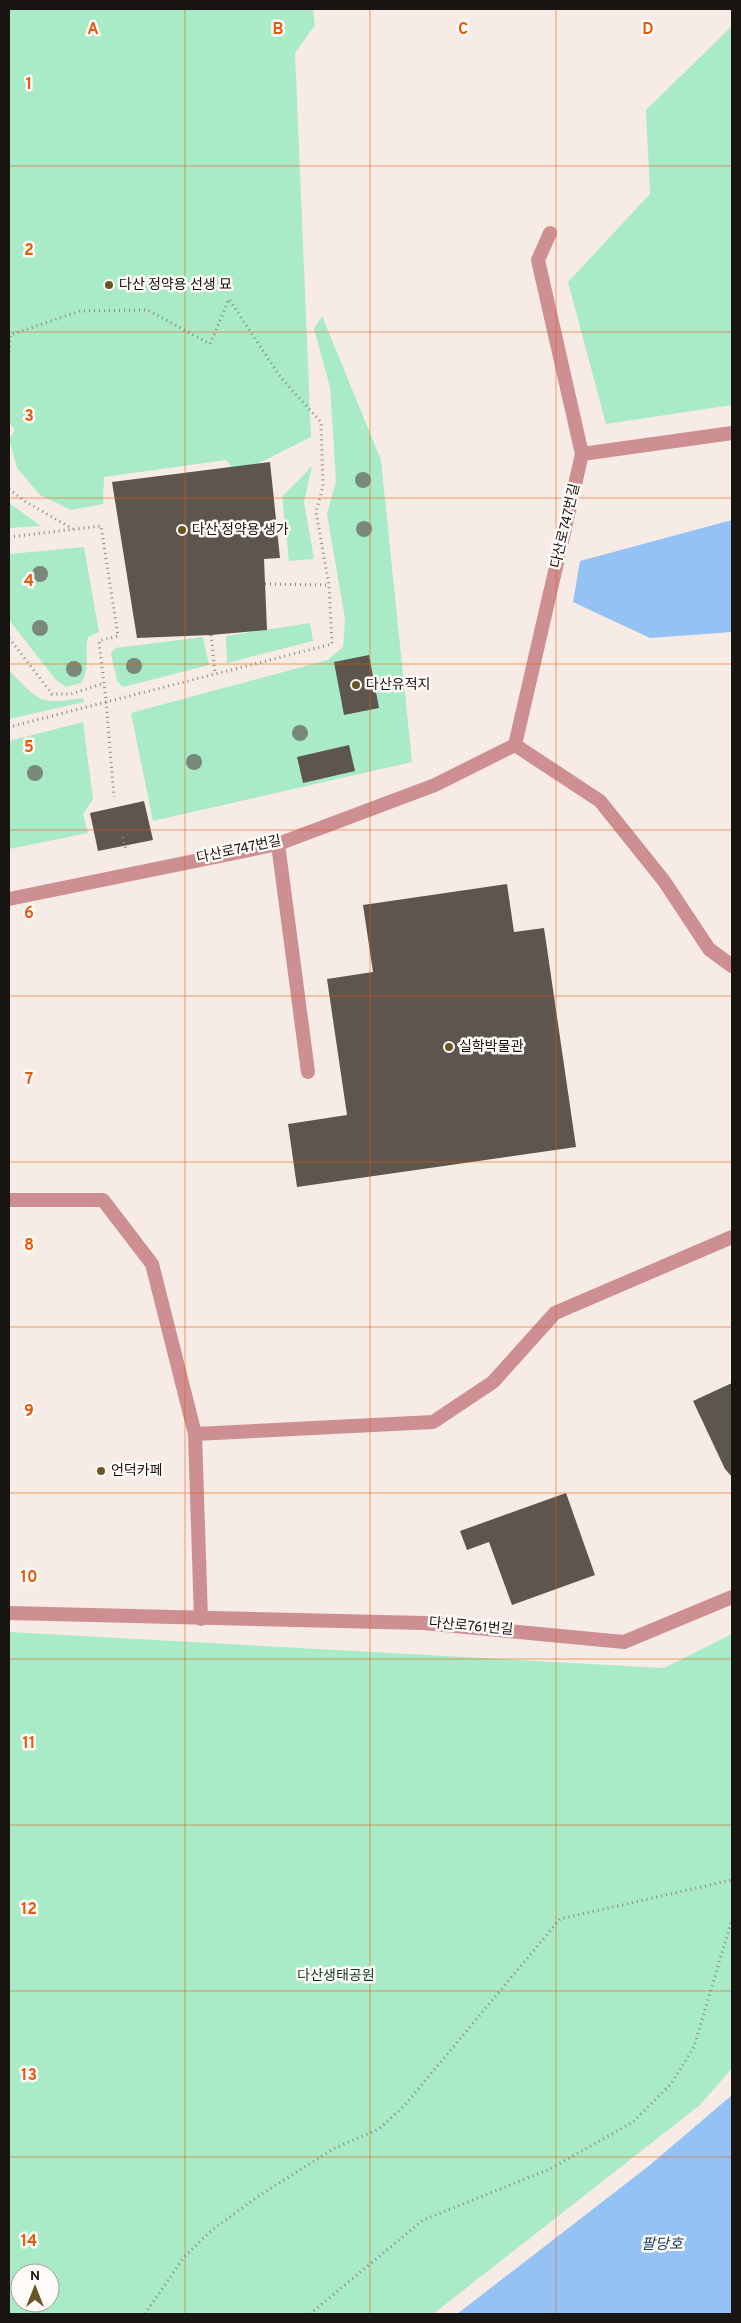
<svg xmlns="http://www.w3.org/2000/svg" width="741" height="2323" viewBox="0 0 741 2323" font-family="Overpass,'Noto Sans KR',sans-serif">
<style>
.green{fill:#a9ebc7;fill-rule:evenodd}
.water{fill:#94c2f4}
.building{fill:#5c564f}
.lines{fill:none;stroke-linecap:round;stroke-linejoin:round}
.path{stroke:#8e8783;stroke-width:3;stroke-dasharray:1 4;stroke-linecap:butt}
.service{stroke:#cd8f92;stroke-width:14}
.minor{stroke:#cd8f92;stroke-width:14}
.tree{fill:#78897b}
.grid{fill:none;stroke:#e8590c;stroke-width:1;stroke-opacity:0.55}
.poi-dot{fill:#675623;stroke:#fefaf7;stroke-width:2}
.labels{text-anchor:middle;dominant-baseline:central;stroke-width:5;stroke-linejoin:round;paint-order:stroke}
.poi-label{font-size:14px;fill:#181412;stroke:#fefaf7;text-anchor:start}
.street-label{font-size:14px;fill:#181412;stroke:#fefaf7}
.park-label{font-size:14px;fill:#113825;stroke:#fefaf7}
.water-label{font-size:15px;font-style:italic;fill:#143d65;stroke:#fefaf7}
.grid-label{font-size:16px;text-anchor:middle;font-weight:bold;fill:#e8590c;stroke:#fefaf7;stroke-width:5;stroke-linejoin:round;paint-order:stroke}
</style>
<rect width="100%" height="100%" fill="#f6ebe5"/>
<!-- green -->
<g class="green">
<polygon points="9,9 313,9 315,25 295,53 311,437 237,474 226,460 104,477 103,504 71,510 40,495 17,468 9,439 15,430 9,422"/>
<polygon points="732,26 732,405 606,424 568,282 650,194 646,110"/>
<polygon points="322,316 381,460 412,762 153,821 131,713 328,660 343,647 345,619 327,514 336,481 330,387 314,329"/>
<polygon points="312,466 304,502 314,559 289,561 282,497"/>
<polygon points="9,503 41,526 9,528"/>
<path d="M84,547L99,632L88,637C84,653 91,669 81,683L66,687L56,680L9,620V554Z"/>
<polygon points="310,623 313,641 227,663 226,636"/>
<polygon points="203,637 209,665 123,687 117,681 111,653 115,648"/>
<path d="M9,670C40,702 38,705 83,698L84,702L9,719Z"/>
<polygon points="83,722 93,799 83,814 88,833 9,849 9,741"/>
<path d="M9,1632L664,1668L732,1634V2068L700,2105L433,2314H9ZM20,2273H50V2303H20Z"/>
</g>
<!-- water -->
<g class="water">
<polygon points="732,520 732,632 650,638 573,602 580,561"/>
<polygon points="732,2095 732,2314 457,2314 650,2165"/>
</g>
<!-- building -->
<g class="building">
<polygon points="270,462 280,558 264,559 267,630 211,635 137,638 112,482"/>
<polygon points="369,655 379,708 344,715 334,662"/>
<polygon points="349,745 355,771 303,783 297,757"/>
<polygon points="144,801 153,840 98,851 90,813"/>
<polygon points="507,884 514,932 544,928 576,1147 297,1187 288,1124 347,1115 327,979 373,972 363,905"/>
<polygon points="732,1383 732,1477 725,1469 693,1401"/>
<polygon points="566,1493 595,1575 512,1605 489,1542 467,1550 460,1531"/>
</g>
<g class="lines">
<!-- path -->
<g class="path">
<polyline points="9,352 10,335 80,311 148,310 210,344 229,299 281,378 321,422 323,486 316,512 329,585 332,644 9,727"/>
<polyline points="9,489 26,502 73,529"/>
<polyline points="9,537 101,526 118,636 99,641 106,701 114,797"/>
<polyline points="265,584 329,585"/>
<polyline points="211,635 215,673"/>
<polyline points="9,638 52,694 71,694 104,683"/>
<polyline points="123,837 126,850"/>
<polyline points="145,2314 184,2257 212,2230 257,2197 335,2148 379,2129 404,2106 560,1919 732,1880"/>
<polyline points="310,2314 423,2220 550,2169 633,2122 671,2084 694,2047 732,1919"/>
</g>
<!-- service -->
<g class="service">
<polyline points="550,233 538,260 582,454"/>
<polyline points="278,844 308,1072"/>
</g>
<!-- minor -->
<g class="minor">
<polyline points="515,745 600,801 664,881 709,949 732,966"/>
<polyline points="9,899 278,844 435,785 515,745 582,454 732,433"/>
<polyline points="9,1200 103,1200 152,1264 195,1434 201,1619"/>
<polyline points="195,1434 433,1422 493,1382 555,1313 732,1237"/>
<polyline points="9,1613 424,1623 624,1642 732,1597"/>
</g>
</g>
<!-- trees -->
<g class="tree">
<circle cx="363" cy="480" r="8"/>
<circle cx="364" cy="529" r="8"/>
<circle cx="40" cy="574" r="8"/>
<circle cx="40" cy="628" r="8"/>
<circle cx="134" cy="666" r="8"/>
<circle cx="74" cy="669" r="8"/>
<circle cx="300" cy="733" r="8"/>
<circle cx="194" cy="762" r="8"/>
<circle cx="35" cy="773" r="8"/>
</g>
<!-- grid -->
<path class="grid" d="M185,9V2314M370,9V2314M556,9V2314M9,166H732M9,332H732M9,498H732M9,664H732M9,830H732M9,996H732M9,1162H732M9,1327H732M9,1493H732M9,1659H732M9,1825H732M9,1991H732M9,2157H732"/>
<!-- markers -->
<g class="poi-dot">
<circle cx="109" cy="285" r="5"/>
<circle cx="182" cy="530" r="5"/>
<circle cx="356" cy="685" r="5"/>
<circle cx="449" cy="1047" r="5"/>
<circle cx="101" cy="1471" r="5"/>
</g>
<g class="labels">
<!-- poi labels -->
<g class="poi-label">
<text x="119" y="285">다산 정약용 선생 묘</text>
<text x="192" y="530">다산 정약용 생가</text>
<text x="366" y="685">다산유적지</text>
<text x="459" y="1047">실학박물관</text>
<text x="111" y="1471">언덕카페</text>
</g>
<!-- street labels -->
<g class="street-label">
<text transform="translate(566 526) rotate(-77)">다산로747번길</text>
<text transform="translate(239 850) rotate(-12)">다산로747번길</text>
<text transform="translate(471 1627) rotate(5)">다산로761번길</text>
</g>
<!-- park labels -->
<g class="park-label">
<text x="336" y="1976">다산생태공원</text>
</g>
<!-- water labels -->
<g class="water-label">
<text x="662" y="2245">팔당호</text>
</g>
</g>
<g class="grid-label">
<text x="93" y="34">A</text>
<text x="278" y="34">B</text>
<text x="463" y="34">C</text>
<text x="648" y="34">D</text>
<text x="29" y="89">1</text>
<text x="29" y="255">2</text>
<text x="29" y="421">3</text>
<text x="29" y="586">4</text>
<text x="29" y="752">5</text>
<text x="29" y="918">6</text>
<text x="29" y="1084">7</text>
<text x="29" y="1250">8</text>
<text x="29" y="1416">9</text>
<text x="29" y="1582">10</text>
<text x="29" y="1748">11</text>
<text x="29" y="1914">12</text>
<text x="29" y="2080">13</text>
<text x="29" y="2246">14</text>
</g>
<!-- border -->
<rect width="741" height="2323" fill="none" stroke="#181412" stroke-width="20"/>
<!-- north arrow -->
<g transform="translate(35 2288)"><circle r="24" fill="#fefaf7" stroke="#a29e9b"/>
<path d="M0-4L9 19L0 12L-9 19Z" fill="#675623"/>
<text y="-8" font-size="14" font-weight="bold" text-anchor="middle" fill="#181412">N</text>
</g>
</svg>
